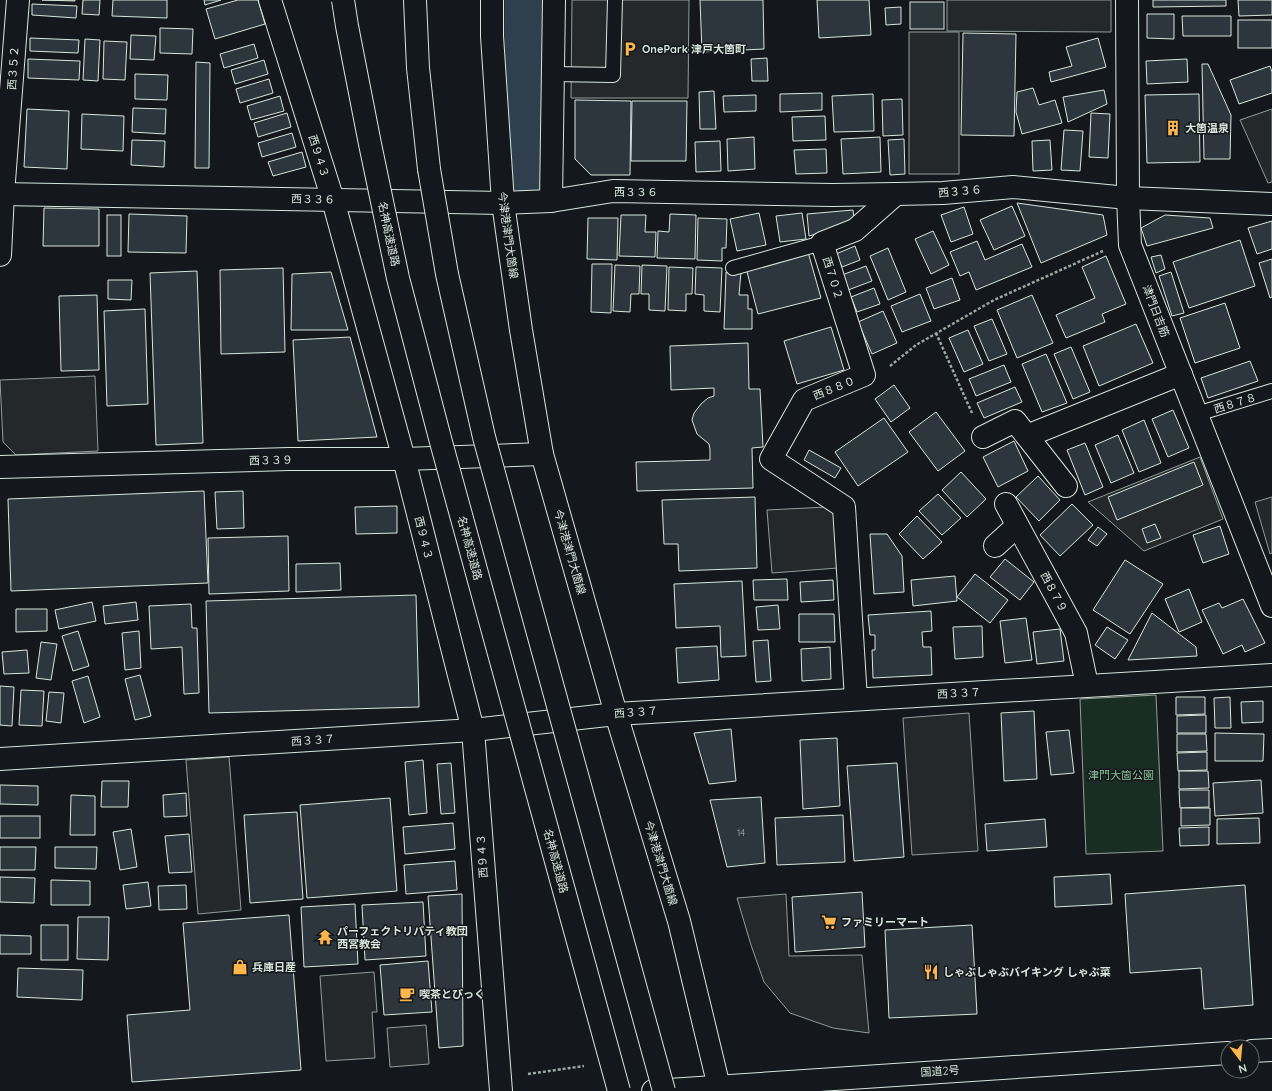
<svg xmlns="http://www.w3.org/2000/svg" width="1272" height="1091" viewBox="0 0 1272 1091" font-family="Quicksand,'Noto Sans JP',sans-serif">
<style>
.green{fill:#1a2d24;stroke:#939e99}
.parking{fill:#24282b;stroke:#939e99}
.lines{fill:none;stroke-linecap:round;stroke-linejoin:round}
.river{stroke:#2f3f4d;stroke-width:57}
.building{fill:#2c363c;stroke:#d8e6dc}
.service-casing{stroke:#d8e6dc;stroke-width:16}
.minor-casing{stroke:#d8e6dc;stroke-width:24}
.secondary-casing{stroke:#d8e6dc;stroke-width:24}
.trunk-casing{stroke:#d8e6dc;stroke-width:24}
.motorway-casing{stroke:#d8e6dc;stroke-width:24}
.path{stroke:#9da8a2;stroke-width:2.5;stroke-dasharray:3 2;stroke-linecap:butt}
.service{stroke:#14181c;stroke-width:14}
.minor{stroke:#14181c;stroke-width:22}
.secondary{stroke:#14181c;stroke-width:22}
.trunk{stroke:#14181c;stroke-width:22}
.motorway{stroke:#14181c;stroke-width:22}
.motorway-bridge-casing{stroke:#d8e6dc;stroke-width:24;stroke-linecap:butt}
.motorway-bridge{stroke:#14181c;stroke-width:22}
.labels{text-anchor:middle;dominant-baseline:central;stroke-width:3;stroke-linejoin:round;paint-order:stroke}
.number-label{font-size:9px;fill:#adbab4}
.poi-label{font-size:11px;font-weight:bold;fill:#d8e6dc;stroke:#14181c;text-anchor:start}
.street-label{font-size:11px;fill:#d8e6dc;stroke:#14181c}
.park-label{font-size:11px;fill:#8ac095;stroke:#14181c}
</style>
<rect width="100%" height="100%" fill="#14181c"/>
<!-- green -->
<polygon class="green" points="1156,695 1163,851 1086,854 1080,699"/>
<!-- parking -->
<g class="parking">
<polygon points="572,0 689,0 688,98 571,98"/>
<polygon points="947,0 1111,0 1111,32 947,31"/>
<rect x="909" y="32" width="50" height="142"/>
<polygon points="1272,109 1272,182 1268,183 1240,120"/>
<polygon points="95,376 98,451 16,455 3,442 0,380"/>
<polygon points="1200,457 1223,519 1144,551 1088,502"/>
<polygon points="1272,497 1272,553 1270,554 1255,502"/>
<polygon points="827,507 836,515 838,568 772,573 767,510"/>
<polygon points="969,713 978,851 912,855 903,718"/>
<polygon points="229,757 241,910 198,914 186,760"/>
<polygon points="786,894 789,956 862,955 869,1033 833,1028 790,1013 764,982 751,945 737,898"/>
<polygon points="374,972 377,1012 372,1012 375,1058 326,1061 320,976"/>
<polygon points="426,1025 429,1064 390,1067 387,1028"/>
</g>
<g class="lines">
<!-- river -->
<polyline class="river" points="532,178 533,0"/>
</g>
<!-- building -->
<g class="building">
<polygon points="42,0 75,0 75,1"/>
<polygon points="83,0 100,0 99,15 82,14"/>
<polygon points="113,0 167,0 167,18 112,16"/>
<polygon points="204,0 221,0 205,5"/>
<polygon points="238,0 258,0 265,24 215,39 206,9"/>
<polygon points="700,0 763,0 764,49 702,52"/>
<polygon points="817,0 869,0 871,35 819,38"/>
<polygon points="1153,0 1226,0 1226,6 1153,7"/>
<polygon points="1238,0 1272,0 1272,15 1239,16"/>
<rect x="910" y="2" width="34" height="27"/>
<polygon points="32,4 77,6 76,18 32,15"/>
<polygon points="901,7 901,24 886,25 885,8"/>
<polygon points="1147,14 1174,14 1174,39 1147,38"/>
<polygon points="1182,16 1231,16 1231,36 1183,36"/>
<rect x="1238" y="20" width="34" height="28"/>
<polygon points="160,28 193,29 192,54 160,53"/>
<polygon points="963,33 1016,34 1014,136 961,135"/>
<polygon points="131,35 156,36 154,60 130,59"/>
<polygon points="30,38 79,40 78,53 30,51"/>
<polygon points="1098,38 1106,67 1051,82 1049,72 1072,66 1066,47"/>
<polygon points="85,39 100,40 98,81 83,80"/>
<polygon points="104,41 127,42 125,80 103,79"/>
<polygon points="254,44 258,58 224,68 220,54"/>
<polygon points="767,58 768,81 752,81 751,59"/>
<polygon points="28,59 80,61 79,80 28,78"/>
<polygon points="1187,59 1188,82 1147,84 1146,61"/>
<polygon points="264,60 268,74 235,84 231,70"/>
<polygon points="196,62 210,63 209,168 195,168"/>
<polygon points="1202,64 1208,64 1231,115 1230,159 1204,159"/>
<polygon points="1270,66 1272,72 1272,93 1239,104 1230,80"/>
<polygon points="135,74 168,75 167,100 135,99"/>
<polygon points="269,79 273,93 240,103 236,89"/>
<polygon points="1033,88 1039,105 1055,100 1062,123 1022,134 1016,112 1017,92"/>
<polygon points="1104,90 1107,104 1068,122 1063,97"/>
<polygon points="714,91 716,129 700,129 699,92"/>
<polygon points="822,93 822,110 780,112 780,94"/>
<polygon points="873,94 874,131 834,132 832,96"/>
<polygon points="1199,94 1200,162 1147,163 1145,95"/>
<polygon points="756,95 756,111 724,112 723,96"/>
<polygon points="280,96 284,111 251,120 247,106"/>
<polygon points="902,99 903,135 883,136 882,100"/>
<polygon points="575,100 631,101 630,175 591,175 575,159"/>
<polygon points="632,101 687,101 686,161 631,161"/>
<polygon points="133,108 166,109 165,134 132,132"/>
<polygon points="27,109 69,111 67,169 24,167"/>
<polygon points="287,113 291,127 258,137 254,123"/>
<polygon points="1091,113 1110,114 1108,158 1089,157"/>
<polygon points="82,114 124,116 123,151 81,149"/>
<polygon points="825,116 826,140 793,141 792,117"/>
<polygon points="1064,130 1083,131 1080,171 1061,170"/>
<polygon points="292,133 296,147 262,157 258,143"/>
<polygon points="754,137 755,169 728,171 727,139"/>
<polygon points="880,137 881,172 843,174 841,139"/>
<polygon points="904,139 905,174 890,175 888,140"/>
<polygon points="132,140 165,141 164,167 131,165"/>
<polygon points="1050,140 1052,170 1033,171 1032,141"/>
<polygon points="720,141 721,171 696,172 695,142"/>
<polygon points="826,149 827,173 796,174 794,150"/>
<polygon points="302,152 306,167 273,176 268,162"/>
<polygon points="1017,203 1103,215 1107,235 1041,263"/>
<polygon points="1012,206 1025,236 994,250 980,220"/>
<polygon points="964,207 973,234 951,242 941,215"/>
<polygon points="44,208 99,209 99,246 43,246"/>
<polygon points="853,210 854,218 832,229 809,236 807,214"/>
<polygon points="759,213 766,245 737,251 730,219"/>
<polygon points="802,213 806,239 780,242 776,216"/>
<polygon points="129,214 187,216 186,253 128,252"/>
<polygon points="670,214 696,215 695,259 657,258 658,231 669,232"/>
<rect x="107" y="215" width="14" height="41"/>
<polygon points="621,215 646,215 645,232 656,232 655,257 619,256"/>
<polygon points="1165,215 1210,218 1213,228 1147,246 1141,228"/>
<polygon points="588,218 618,218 617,260 587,259"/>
<polygon points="698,218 727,219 726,248 722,248 722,261 697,260"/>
<polygon points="1272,221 1272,249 1257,254 1248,228"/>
<polygon points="933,231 949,265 931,274 915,239"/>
<polygon points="1240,240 1255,286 1189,308 1173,262"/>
<polygon points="977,241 985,260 1022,244 1032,267 976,290 969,272 960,276 950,252"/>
<polygon points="855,246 860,260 842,267 836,254"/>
<polygon points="888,248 906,292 888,300 870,256"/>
<polygon points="808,252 821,298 758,314 746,268"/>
<polygon points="1161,255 1165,269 1156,273 1151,257"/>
<polygon points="1106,256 1126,304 1102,314 1105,322 1066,338 1056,315 1095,298 1082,267"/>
<polygon points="1272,259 1272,297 1270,298 1259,263"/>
<polygon points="592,264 612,264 611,313 591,312"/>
<polygon points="615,265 640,266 639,294 631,294 630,312 613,311"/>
<polygon points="642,265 667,266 665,311 649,310 649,294 641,294"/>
<polygon points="866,266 872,281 848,290 842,275"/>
<polygon points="669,267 693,268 692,294 686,294 686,311 668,310"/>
<polygon points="696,267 722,268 720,312 704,311 704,295 695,294"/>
<polygon points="283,268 285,352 221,354 220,270"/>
<polygon points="197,271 203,443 156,445 150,273"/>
<polygon points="331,272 348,330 291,330 292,274"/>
<polygon points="726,272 741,272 739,295 748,295 748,309 752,309 752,329 724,329"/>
<polygon points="1171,272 1184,313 1172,316 1159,276"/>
<polygon points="952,278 960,300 934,309 926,288"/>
<polygon points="108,280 132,280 131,300 108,299"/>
<polygon points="874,288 880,304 857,312 851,297"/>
<polygon points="920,294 931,321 902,332 891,306"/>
<polygon points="97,295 99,370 61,371 59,296"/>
<polygon points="1032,295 1053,343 1017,358 997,310"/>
<polygon points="1225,303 1240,348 1195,363 1180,318"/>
<polygon points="145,309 148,404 107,406 104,311"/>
<polygon points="883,311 897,343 872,354 858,322"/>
<polygon points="992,319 1007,354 989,361 974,326"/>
<polygon points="1136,324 1153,363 1099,386 1083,346"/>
<polygon points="831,327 844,370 797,384 784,341"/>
<polygon points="968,330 983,364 964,372 949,338"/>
<polygon points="350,337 377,437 298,441 293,340"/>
<polygon points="748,343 749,389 760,389 763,447 752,448 753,488 637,491 636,462 710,460 710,449 709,444 697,434 692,420 694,413 701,404 708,398 714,396 714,388 671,390 670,346"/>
<polygon points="1071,347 1090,392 1073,399 1054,354"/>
<polygon points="1046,354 1067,403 1042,412 1022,364"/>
<polygon points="1250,361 1258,381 1208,398 1201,378"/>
<polygon points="1004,365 1011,382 976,396 969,379"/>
<polygon points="894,385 910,408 891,422 875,399"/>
<polygon points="1015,387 1022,402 984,418 977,403"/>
<polygon points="1173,410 1189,448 1168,457 1152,419"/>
<polygon points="936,412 965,451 938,471 909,432"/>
<polygon points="884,418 908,452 858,486 835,452"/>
<polygon points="1144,420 1161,463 1139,472 1122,430"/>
<polygon points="1118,435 1134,473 1111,483 1095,445"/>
<polygon points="1014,441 1028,471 998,487 983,457"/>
<polygon points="1085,443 1103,487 1085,495 1067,450"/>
<polygon points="809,450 841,468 835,478 804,460"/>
<polygon points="1194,462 1203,485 1117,520 1108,497"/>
<polygon points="961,472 986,499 967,517 942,490"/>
<polygon points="1038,476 1060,500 1039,521 1016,497"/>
<polygon points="204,491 208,583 11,591 8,499"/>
<polygon points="243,491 244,528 217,529 215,492"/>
<polygon points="938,494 961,518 942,535 919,511"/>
<polygon points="755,497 757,568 679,571 678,544 664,544 662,500"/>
<polygon points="1072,504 1093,525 1060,556 1040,535"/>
<polygon points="397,506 397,533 356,534 355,507"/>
<polygon points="917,516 942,542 923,559 899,534"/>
<polygon points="1155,524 1161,538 1147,543 1142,529"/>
<polygon points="1220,526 1229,554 1203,563 1193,535"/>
<polygon points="1098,527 1107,534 1097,546 1088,540"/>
<polygon points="870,534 887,534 902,556 904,592 874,594"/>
<polygon points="288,536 289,591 209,594 208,538"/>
<polygon points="1005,559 1034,582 1020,600 990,577"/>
<polygon points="1125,560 1163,584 1130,634 1093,610"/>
<polygon points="340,563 341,590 296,592 296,564"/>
<polygon points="975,574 1008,600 990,623 957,597"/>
<polygon points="955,576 957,601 913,606 911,580"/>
<polygon points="787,579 788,600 754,600 753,580"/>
<polygon points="833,580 834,600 801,602 800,582"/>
<polygon points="742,581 746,656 721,657 720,626 676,628 674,584"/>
<polygon points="1189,589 1202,622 1179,632 1165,599"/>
<polygon points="416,595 419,707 209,713 206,601"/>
<polygon points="1243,599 1265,643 1245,652 1242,645 1223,654 1202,610 1219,603 1222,608"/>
<polygon points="92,602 96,621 59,629 55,610"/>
<polygon points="136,602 138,620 105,624 103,606"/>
<polygon points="191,604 192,628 197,628 199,693 184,694 182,647 151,649 149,606"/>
<polygon points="778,605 780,629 758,630 756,607"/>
<polygon points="16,609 47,609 47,631 16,632"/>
<polygon points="931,611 932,631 922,632 923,647 931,647 932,675 873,678 872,650 875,650 875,635 870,635 868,615"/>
<polygon points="1152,613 1196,647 1197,656 1128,660"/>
<polygon points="799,614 834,614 835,642 799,642"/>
<polygon points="1026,618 1032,660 1005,663 1000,621"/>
<polygon points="982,626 983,657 955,659 953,627"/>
<polygon points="1107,627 1128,640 1115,659 1095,645"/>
<polygon points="1060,629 1064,661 1037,664 1033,632"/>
<polygon points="78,631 89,666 73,671 62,636"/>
<polygon points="139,631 141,668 125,670 122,633"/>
<polygon points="768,640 771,681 756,682 753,641"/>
<polygon points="41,642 57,644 51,680 36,678"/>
<polygon points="717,646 719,680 678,683 676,648"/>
<polygon points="830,647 831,679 802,681 801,649"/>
<polygon points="27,650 29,673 4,674 2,652"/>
<polygon points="140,675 151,716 135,720 125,679"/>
<polygon points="88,676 100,717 84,723 72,681"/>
<polygon points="0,686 14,687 12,726 0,725"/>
<polygon points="21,690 44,691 42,726 19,725"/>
<polygon points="49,692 64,693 61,723 46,721"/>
<polygon points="1176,697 1205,697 1205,714 1176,715"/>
<polygon points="1230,697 1231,728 1215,728 1214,698"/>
<polygon points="1263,701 1263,722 1242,723 1241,702"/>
<polygon points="1034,711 1037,779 1004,781 1001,713"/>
<polygon points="1206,715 1206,733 1177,733 1177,716"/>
<polygon points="731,729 736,781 709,784 694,733"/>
<polygon points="1069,730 1074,773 1051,775 1046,732"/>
<polygon points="1215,733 1264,734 1263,761 1215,761"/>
<polygon points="1177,734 1206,734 1207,751 1177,752"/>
<polygon points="837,738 840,806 803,809 800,740"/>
<polygon points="1207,752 1207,770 1178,771 1177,753"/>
<polygon points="423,760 427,813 409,815 405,762"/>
<polygon points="451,763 455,813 441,814 437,764"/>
<polygon points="897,763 904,857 854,861 847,766"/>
<polygon points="1179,771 1208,771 1209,788 1179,789"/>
<polygon points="1261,780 1263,813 1215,816 1213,783"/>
<polygon points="102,781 129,781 128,807 101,807"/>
<polygon points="0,785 38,786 38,805 0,804"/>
<polygon points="1179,790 1209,790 1209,807 1180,808"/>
<polygon points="186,793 187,816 164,817 163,795"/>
<polygon points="71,795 95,796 95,835 70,835"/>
<polygon points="761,797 765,863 727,867 710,800"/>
<polygon points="390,798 397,891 307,898 300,805"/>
<polygon points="1181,808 1210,808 1210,825 1181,826"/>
<polygon points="297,812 303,899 250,903 244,815"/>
<polygon points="843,815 845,862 777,865 775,818"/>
<rect x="0" y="816" width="40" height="22"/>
<polygon points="1259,818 1260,843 1217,844 1217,819"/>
<polygon points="1045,819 1047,847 987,851 985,824"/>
<polygon points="453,823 455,849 405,854 403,827"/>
<polygon points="1209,827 1209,845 1180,846 1179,828"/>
<polygon points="131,829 137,867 120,870 113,832"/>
<polygon points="189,834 192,872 169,873 165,836"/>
<polygon points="0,847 36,847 35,870 0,870"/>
<polygon points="55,847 97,847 96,869 55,868"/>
<polygon points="455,861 457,890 406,894 404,865"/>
<polygon points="1110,874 1112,904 1055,907 1054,877"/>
<polygon points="0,877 35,878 34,903 0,902"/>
<polygon points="51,880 90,881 90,905 51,905"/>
<polygon points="148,882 151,906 126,909 123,885"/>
<polygon points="186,885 187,909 159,910 158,886"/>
<polygon points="1245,885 1253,1005 1204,1009 1201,968 1130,973 1125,894"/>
<polygon points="862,892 865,947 795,952 792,897"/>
<polygon points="462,894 463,1046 439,1048 428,896"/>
<polygon points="423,902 426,956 365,960 362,905"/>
<polygon points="355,904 358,964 304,967 301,907"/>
<polygon points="289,915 301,1070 132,1082 127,1015 190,1010 183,923"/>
<polygon points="78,917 109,917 108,960 77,959"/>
<rect x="41" y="925" width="27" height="35"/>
<polygon points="972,925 977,1014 889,1018 885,930"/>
<polygon points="0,935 31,936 31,954 0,954"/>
<polygon points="428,961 432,1012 384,1015 380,965"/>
<polygon points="18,968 83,970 82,1000 17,997"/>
</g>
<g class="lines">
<!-- service casing -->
<g class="service-casing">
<g id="service">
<polyline points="553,74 613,75 615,0"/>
<polyline points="733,268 822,243"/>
<polyline points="1197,414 1272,391"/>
</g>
</g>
<!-- minor casing -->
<g class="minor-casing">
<g id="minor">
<polyline points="270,0 333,200 404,459 473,730 501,1091"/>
<polyline points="1127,0 1128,198 1130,245 1272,606"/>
<polyline points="0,194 503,203 551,201 613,191 832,195 896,194 943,193 1013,187 1128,198 1272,204"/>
<polyline points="551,201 554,0"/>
<polyline points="0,255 3,194 18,0"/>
<polyline points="1027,436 1181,374"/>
<polyline points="983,437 1015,421 1066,486"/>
<polyline points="0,467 289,459 404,459 542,454"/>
<polyline points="1006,504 1076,633 1087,685"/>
<polyline points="995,546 1017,526"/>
<polyline points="856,699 844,507 771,459 804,400 864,375 822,243 855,230 896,194"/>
<polyline points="0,759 473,730 616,714 1272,675"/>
</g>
</g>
<!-- secondary casing -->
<g class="secondary-casing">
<polyline id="secondary" points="492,0 492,36 503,203 521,330 542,454 616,714 679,921 720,1091"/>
</g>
<!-- trunk casing -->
<g class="trunk-casing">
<g id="trunk">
<polyline points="1252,1051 1272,1050"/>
<polyline points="653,1091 1228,1053"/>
</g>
</g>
<!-- motorway casing -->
<g class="motorway-casing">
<polyline id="motorway" points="415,0 418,68 429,169"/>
</g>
<!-- path -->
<g class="path">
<polyline points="936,333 972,413"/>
<polyline points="890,366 916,345 994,300 1103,251"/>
<polyline points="528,1074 584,1066"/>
</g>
<!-- service -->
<use href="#service" class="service"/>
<!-- minor -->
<use href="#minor" class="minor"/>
<!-- secondary -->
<use href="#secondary" class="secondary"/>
<!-- trunk -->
<use href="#trunk" class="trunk"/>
<!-- motorway -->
<use href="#motorway" class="motorway"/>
<!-- motorway-bridge casing -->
<g class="motorway-bridge-casing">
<g id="motorway-bridge">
<polyline points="343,0 347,26 370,144 398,278 441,442 619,1091"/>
<polyline points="429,169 447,274 484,437 664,1091"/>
</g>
</g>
<!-- motorway-bridge -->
<use href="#motorway-bridge" class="motorway-bridge"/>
</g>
<!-- icons -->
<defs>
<g id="parking-bare" transform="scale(1.2)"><path d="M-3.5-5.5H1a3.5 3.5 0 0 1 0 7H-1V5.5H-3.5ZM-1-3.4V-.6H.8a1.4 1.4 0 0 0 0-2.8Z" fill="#ffb74d" stroke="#14181c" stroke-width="2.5" paint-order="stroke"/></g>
<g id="building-bare" transform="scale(1.2)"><path d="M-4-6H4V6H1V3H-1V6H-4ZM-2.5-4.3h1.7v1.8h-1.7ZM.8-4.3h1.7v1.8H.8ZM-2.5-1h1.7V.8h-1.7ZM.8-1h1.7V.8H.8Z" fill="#ffb74d" stroke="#14181c" stroke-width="2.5" paint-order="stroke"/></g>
<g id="supermarket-bare" transform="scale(1.2)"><path d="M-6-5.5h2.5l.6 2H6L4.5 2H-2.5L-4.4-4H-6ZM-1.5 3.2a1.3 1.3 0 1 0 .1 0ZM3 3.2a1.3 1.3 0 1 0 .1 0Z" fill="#ffb74d" stroke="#14181c" stroke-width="2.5" paint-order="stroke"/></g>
<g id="temple-bare" transform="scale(1.2)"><path d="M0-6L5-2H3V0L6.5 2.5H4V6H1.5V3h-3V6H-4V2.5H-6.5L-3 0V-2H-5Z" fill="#ffb74d" stroke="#14181c" stroke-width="2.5" paint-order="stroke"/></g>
<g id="shop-bare" transform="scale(1.2)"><path d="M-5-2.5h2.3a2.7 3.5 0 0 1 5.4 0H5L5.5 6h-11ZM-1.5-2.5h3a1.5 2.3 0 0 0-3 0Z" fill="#ffb74d" stroke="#14181c" stroke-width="2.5" paint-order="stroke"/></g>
<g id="restaurant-bare" transform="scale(1.2)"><path d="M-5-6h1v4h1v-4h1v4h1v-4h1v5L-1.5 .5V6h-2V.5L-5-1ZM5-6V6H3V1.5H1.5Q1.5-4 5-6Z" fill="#ffb74d" stroke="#14181c" stroke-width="2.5" paint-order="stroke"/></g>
<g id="cafe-bare" transform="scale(1.2)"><path d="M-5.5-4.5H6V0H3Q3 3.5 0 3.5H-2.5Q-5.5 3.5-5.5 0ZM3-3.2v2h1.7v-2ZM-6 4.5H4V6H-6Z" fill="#ffb74d" stroke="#14181c" stroke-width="2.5" paint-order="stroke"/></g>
</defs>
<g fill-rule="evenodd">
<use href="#parking-bare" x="630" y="49"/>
<use href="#building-bare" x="1173" y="128"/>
<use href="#supermarket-bare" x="829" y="922"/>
<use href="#temple-bare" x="325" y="937"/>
<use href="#shop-bare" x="240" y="967"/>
<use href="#restaurant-bare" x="931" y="972"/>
<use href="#cafe-bare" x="407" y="994"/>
</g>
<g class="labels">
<!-- number labels -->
<g class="number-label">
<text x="741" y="832">14</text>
</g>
<!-- poi labels -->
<g class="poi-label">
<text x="642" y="49">OnePark 津戸大箇町</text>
<text x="1185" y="128">大箇温泉</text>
<text x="841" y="922">ファミリーマート</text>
<text x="337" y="931">パーフェクトリバティ教団<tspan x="337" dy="13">西宮教会</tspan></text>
<text x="252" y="967">兵庫日産</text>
<text x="943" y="972">しゃぶしゃぶバイキング しゃぶ菜</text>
<text x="419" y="994">喫茶とぴっく</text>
</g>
<!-- street labels -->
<g class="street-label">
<text transform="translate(13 68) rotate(-86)">西３５２</text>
<text transform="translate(319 156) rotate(72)">西９４３</text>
<text transform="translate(960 191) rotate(-5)">西３３６</text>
<text x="636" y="192">西３３６</text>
<text transform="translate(313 199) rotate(1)">西３３６</text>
<text transform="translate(389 234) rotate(78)">名神高速道路</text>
<text transform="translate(508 235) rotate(82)">今津港津門大箇線</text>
<text transform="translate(833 278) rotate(73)">西７０２</text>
<text transform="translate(1156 311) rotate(69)">津門日吉筋</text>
<text transform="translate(834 388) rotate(-22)">西８８０</text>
<text transform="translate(1235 403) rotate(-17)">西８７８</text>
<text transform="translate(271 460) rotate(-1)">西３３９</text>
<text transform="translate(424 538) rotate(76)">西９４３</text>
<text transform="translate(470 548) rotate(75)">名神高速道路</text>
<text transform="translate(570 552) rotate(74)">今津港津門大箇線</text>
<text transform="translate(1054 592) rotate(62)">西８７９</text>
<text transform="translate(959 693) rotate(-3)">西３３７</text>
<text transform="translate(636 712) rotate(-4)">西３３７</text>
<text transform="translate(313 740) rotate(-4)">西３３７</text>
<text transform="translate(482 856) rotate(-94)">西９４３</text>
<text transform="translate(556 861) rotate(75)">名神高速道路</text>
<text transform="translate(661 863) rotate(73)">今津港津門大箇線</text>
<text transform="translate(940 1071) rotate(-4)">国道2号</text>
</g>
<!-- park labels -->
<g class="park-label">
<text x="1121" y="775">津門大箇公園</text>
</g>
</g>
<!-- north arrow -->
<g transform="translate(1240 1059) rotate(164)"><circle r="19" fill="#14181c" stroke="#626a69"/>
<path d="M0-3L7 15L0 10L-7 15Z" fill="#ffb74d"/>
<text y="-6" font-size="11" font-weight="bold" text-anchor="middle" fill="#d8e6dc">N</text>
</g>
</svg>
